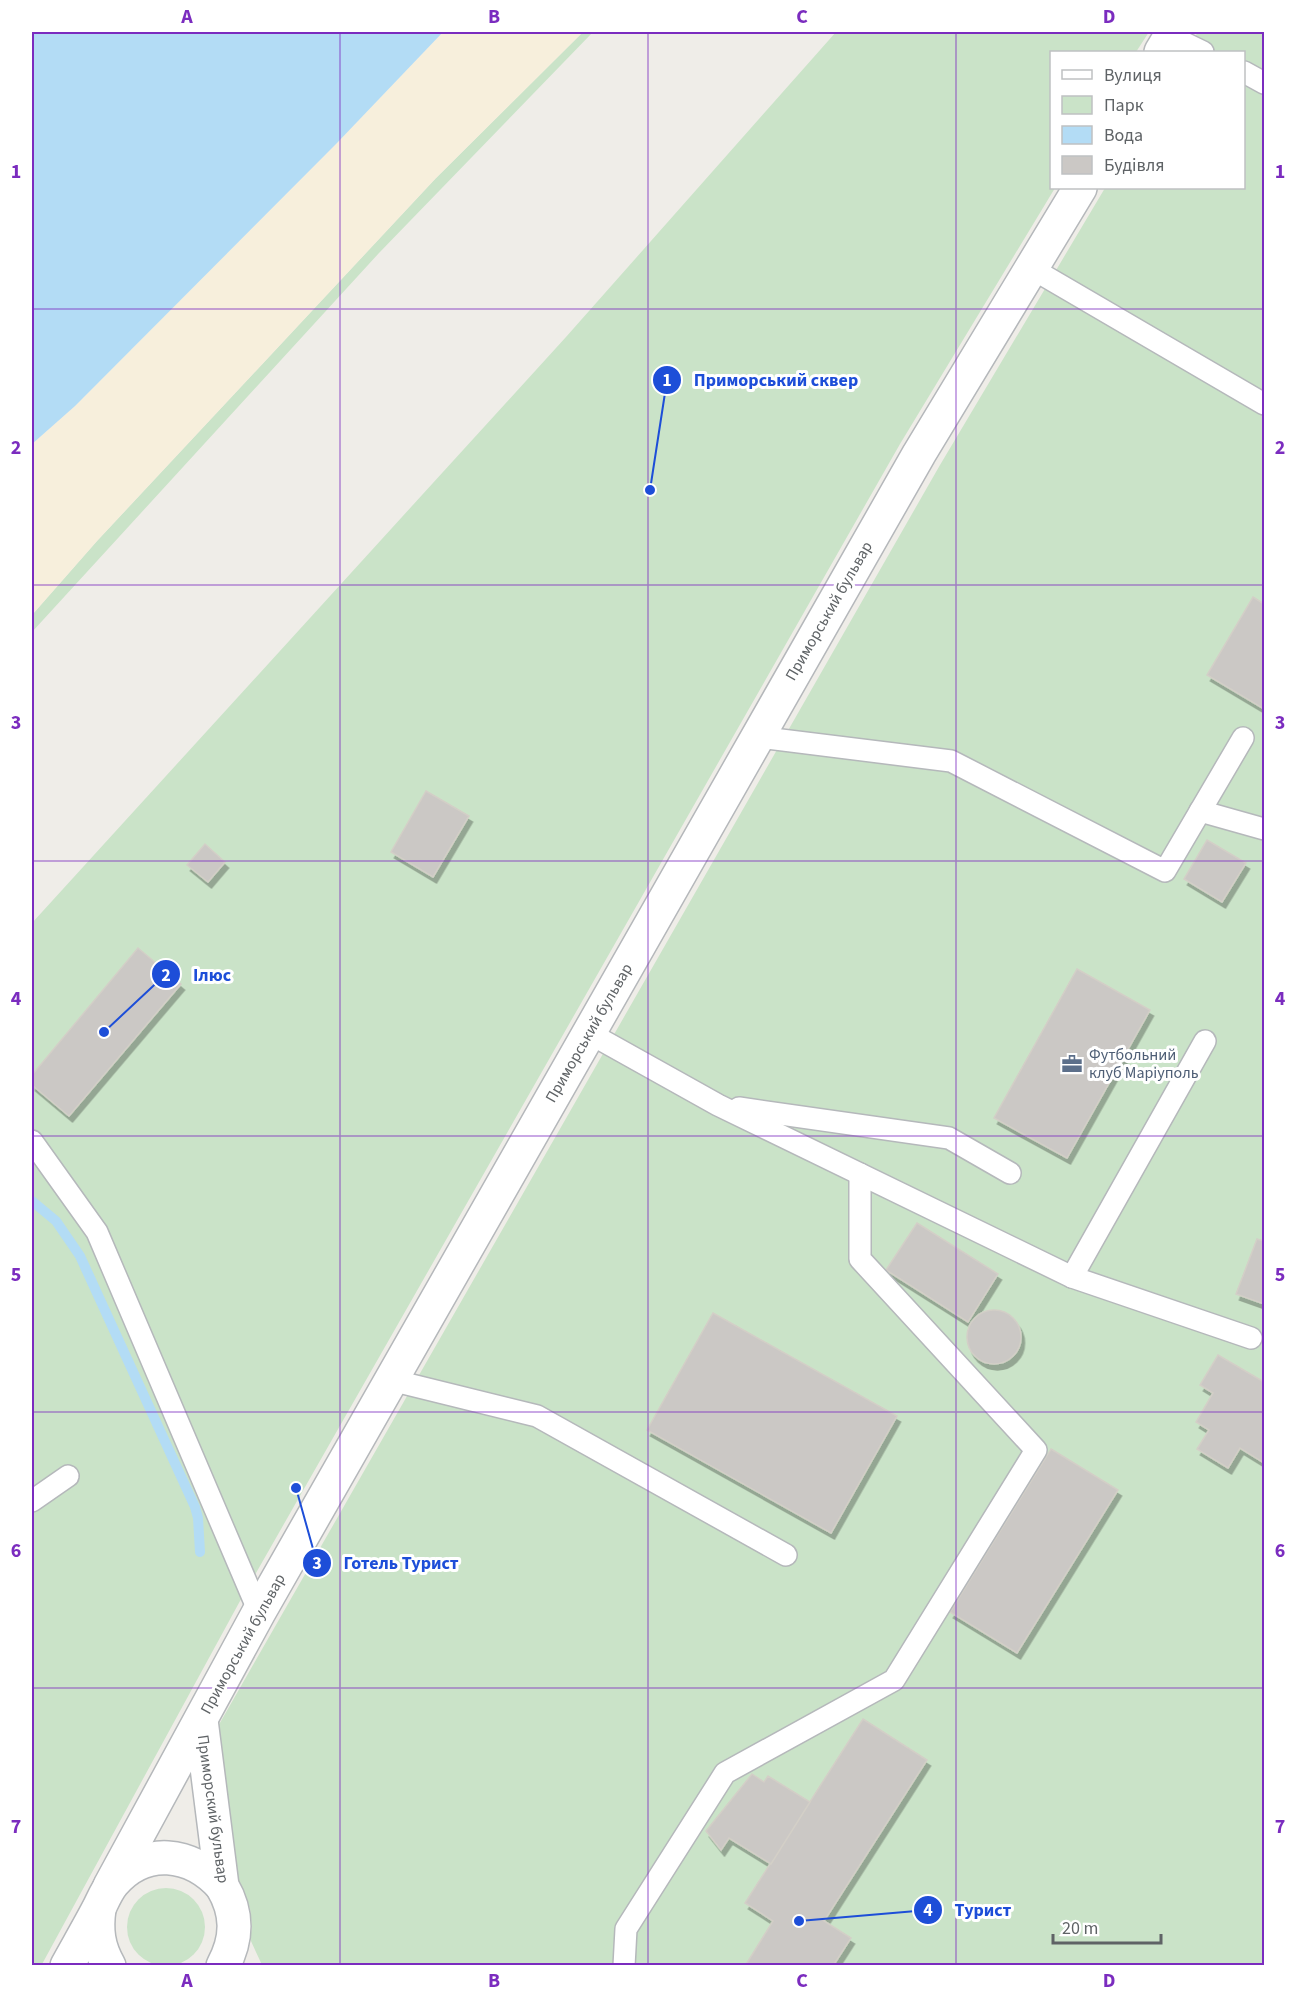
<svg xmlns="http://www.w3.org/2000/svg" width="1296" height="1997" viewBox="0 0 1296 1997" font-family="'Source Sans 3',sans-serif">
<style>
.green{fill:#cae3c8}
.sand{fill:#f7efdc}
.water{fill:#b3dcf5}
.lines{fill:none;stroke-linecap:round;stroke-linejoin:round}
.stream{stroke:#b3dcf5;stroke-width:10}
.building{fill:#cbc8c5;stroke:#d3cfc7;stroke-width:1.5;filter:url(#shadow)}
.service-casing{stroke:#b5b8bb;stroke-width:24}
.tertiary-casing{stroke:#b5b8bb;stroke-width:36}
.service{stroke:#fff;stroke-width:21}
.tertiary{stroke:#fff;stroke-width:33}
.grid{fill:none;stroke:#7b2cbf;stroke-width:1.5;stroke-opacity:0.55}
.labels{text-anchor:middle;dominant-baseline:central;stroke-width:6;stroke-linejoin:round;paint-order:stroke}
.street-label{font-size:16px;fill:#5f6366;stroke:#fff}
.service-label{font-size:16px;fill:#4e5e75;stroke:#fff;text-anchor:start}
.leader{fill:none;stroke:#1d4ed8;stroke-width:2}
.callout-dot{fill:#1d4ed8;stroke:#fff;stroke-width:2}
.mark-label{font-size:18px;text-anchor:middle;font-weight:bold;fill:#fff}
.callout-label{font-size:18px;text-anchor:middle;font-weight:bold;fill:#1d4ed8;stroke:#fff;stroke-width:6;stroke-linejoin:round;paint-order:stroke}
.neatline{fill:none;stroke:#7b2cbf;stroke-width:2}
.grid-label{font-size:20px;text-anchor:middle;font-weight:bold;fill:#7b2cbf}
</style>
<defs>
<filter id="shadow"><feDropShadow dx="3.5" dy="6" stdDeviation="0" flood-color="#0004"/></filter>
</defs>
<rect width="100%" height="100%" fill="#efede8"/>
<!-- green -->
<g class="green">
<polygon points="583,32 593,32 379,253 32,632 32,615 97,541 436,178"/>
<polygon points="836,32 1149,32 1136,52 1052,52 1052,188 1055,188 900,444 240,1601 41,1966 32,1965 32,923 566,337"/>
<polygon points="1198,32 1264,32 1264,1965 262,1965 250,1939 252,1927 250,1909 244,1892 237,1879 217,1728 940,465 1105,188 1244,188 1244,52 1185,52"/>
<circle cx="166" cy="1927" r="39"/>
</g>
<!-- sand -->
<polygon class="sand" points="443,32 583,32 436,178 97,541 32,615 32,444 75,406 336,144"/>
<!-- water -->
<polygon class="water" points="32,32 443,32 336,144 75,406 32,444"/>
<g class="lines">
<!-- stream -->
<polyline class="stream" points="32,1201 56,1221 80,1256 195,1507 198,1518 200,1552"/>
</g>
<!-- building -->
<g class="building">
<polygon points="1253,597 1264,604 1264,709 1207,675"/>
<polygon points="426,791 469,816 433,877 391,852"/>
<polygon points="1207,840 1246,863 1222,902 1184,879"/>
<polygon points="205,844 225,862 208,882 187,865"/>
<polygon points="138,948 181,984 69,1116 32,1085 32,1075"/>
<polygon points="1077,969 1150,1010 1067,1158 994,1118"/>
<polygon points="917,1223 998,1274 968,1322 886,1270"/>
<polygon points="1257,1239 1264,1241 1264,1304 1236,1294"/>
<circle cx="994" cy="1337" r="27"/>
<polygon points="713,1313 897,1416 831,1533 647,1430"/>
<polygon points="1218,1355 1264,1382 1264,1463 1240,1448 1228,1468 1197,1449 1209,1430 1196,1422 1213,1393 1200,1385"/>
<polygon points="1051,1449 1118,1490 1017,1653 950,1612"/>
<polygon points="863,1719 927,1760 824,1921 851,1938 833,1966 745,1966 773,1921 745,1903"/>
<polygon points="752,1774 764,1782 768,1776 810,1802 771,1864 729,1838 721,1850 706,1831"/>
</g>
<g class="lines">
<!-- service casing -->
<g class="service-casing">
<g id="service">
<polyline points="1170,36 1203,52"/>
<polyline points="1244,72 1264,83"/>
<polyline points="1031,268 1264,404"/>
<polyline points="758,737 951,761 1165,871 1243,738"/>
<polyline points="1200,811 1264,829"/>
<polyline points="589,1033 718,1105 1072,1277 1251,1338"/>
<polyline points="739,1108 949,1138 1010,1173"/>
<polyline points="32,1141 97,1232 259,1612"/>
<polyline points="1072,1277 1205,1041"/>
<polyline points="391,1380 537,1416 786,1555"/>
<polyline points="32,1501 68,1476"/>
<polyline points="624,1966 626,1929 725,1773 894,1680 1036,1450 860,1259 860,1174"/>
</g>
</g>
<!-- tertiary casing -->
<g class="tertiary-casing">
<g id="tertiary">
<polyline points="1161,52 1173,32"/>
<path d="M201,1720L222,1886C238,1913 238,1938 223,1966"/>
<polyline points="110,1886 259,1612 919,454 1080,188"/>
<path d="M99,1909C96,1930 98,1947 109,1966"/>
<path d="M67,1966C78,1946 89,1927 99,1908C103,1900 107,1890 113,1883C145,1846 191,1852 222,1886"/>
</g>
</g>
<!-- service -->
<use href="#service" class="service"/>
<!-- tertiary -->
<use href="#tertiary" class="tertiary"/>
</g>
<!-- grid -->
<path class="grid" d="M340,32V1966M648,32V1966M956,32V1966M32,309H1264M32,585H1264M32,861H1264M32,1136H1264M32,1412H1264M32,1688H1264"/>
<!-- icons -->
<defs>
<g id="office-bare" transform="scale(1.62)"><path d="M-6-3h4V-5.5h4V-3h4V5H-6ZM-1-4.5V-3h2v-1.5ZM-6 0V1H6V0Z" fill="#5c6f8a" stroke="#fff" stroke-width="2.5" paint-order="stroke"/></g>
</defs>
<g fill-rule="evenodd">
<use href="#office-bare" x="1072" y="1064"/>
</g>
<g class="labels">
<!-- street labels -->
<g class="street-label">
<text transform="translate(829 611) rotate(-60)">Приморський бульвар</text>
<text transform="translate(589 1033) rotate(-60)">Приморський бульвар</text>
<text transform="translate(243 1644) rotate(-61)">Приморський бульвар</text>
<text transform="translate(213 1809) rotate(82)">Приморский бульвар</text>
</g>
<!-- service labels -->
<g class="service-label">
<text x="1089" y="1055">Футбольний<tspan x="1089" dy="18">клуб Маріуполь</tspan></text>
</g>
</g>
<!-- callouts -->
<path class="leader" d="M650 490L667 380M104 1032L166 974M296 1488L317 1563M799 1921L928 1910"/>
<g class="callout-dot">
<circle cx="650" cy="490" r="6"/>
<circle cx="104" cy="1032" r="6"/>
<circle cx="296" cy="1488" r="6"/>
<circle cx="799" cy="1921" r="6"/>
<circle cx="667" cy="380" r="15"/>
<circle cx="166" cy="974" r="15"/>
<circle cx="317" cy="1563" r="15"/>
<circle cx="928" cy="1910" r="15"/>
</g>
<g class="mark-label">
<text x="667" y="386">1</text>
<text x="166" y="981">2</text>
<text x="317" y="1569">3</text>
<text x="928" y="1916">4</text>
</g>
<g class="callout-label">
<text x="776" y="386">Приморський сквер</text>
<text x="212" y="981">Ілюс</text>
<text x="401" y="1569">Готель Турист</text>
<text x="983" y="1916">Турист</text>
</g>
<!-- border -->
<rect width="1296" height="1997" fill="none" stroke="#ffffff" stroke-width="66"/>
<!-- legend -->
<rect x="1050" y="51" width="195" height="138" fill="#ffffff" stroke="#bfc1c2" stroke-width="1.5"/>
<rect x="1062" y="70" width="30" height="9" fill="#ffffff" stroke="#bfc1c2" stroke-width="1.5"/>
<text x="1104" y="81" font-size="18" fill="#5f6366">Вулиця</text>
<rect x="1062" y="96" width="30" height="18" fill="#cae3c8" stroke="#bfc1c2" stroke-width="1.5"/>
<text x="1104" y="111" font-size="18" fill="#5f6366">Парк</text>
<rect x="1062" y="126" width="30" height="18" fill="#b3dcf5" stroke="#bfc1c2" stroke-width="1.5"/>
<text x="1104" y="141" font-size="18" fill="#5f6366">Вода</text>
<rect x="1062" y="156" width="30" height="18" fill="#cbc8c5" stroke="#bfc1c2" stroke-width="1.5"/>
<text x="1104" y="171" font-size="18" fill="#5f6366">Будівля</text>
<!-- scale -->
<path d="M1053 1934v9h108v-9" fill="none" stroke="#5f6366" stroke-width="3"/>
<text x="1062" y="1934" font-size="18" fill="#5f6366" stroke="#ffffff" stroke-width="4.5" paint-order="stroke">20 m</text>
<rect x="33" y="33" width="1230" height="1931" class="neatline"/>
<g class="grid-label">
<text x="187" y="23">A</text>
<text x="494" y="23">B</text>
<text x="802" y="23">C</text>
<text x="1109" y="23">D</text>
<text x="16" y="178">1</text>
<text x="1280" y="178">1</text>
<text x="16" y="454">2</text>
<text x="1280" y="454">2</text>
<text x="16" y="729">3</text>
<text x="1280" y="729">3</text>
<text x="16" y="1005">4</text>
<text x="1280" y="1005">4</text>
<text x="16" y="1281">5</text>
<text x="1280" y="1281">5</text>
<text x="16" y="1557">6</text>
<text x="1280" y="1557">6</text>
<text x="16" y="1833">7</text>
<text x="1280" y="1833">7</text>
<text x="187" y="1987">A</text>
<text x="494" y="1987">B</text>
<text x="802" y="1987">C</text>
<text x="1109" y="1987">D</text>
</g>
</svg>
